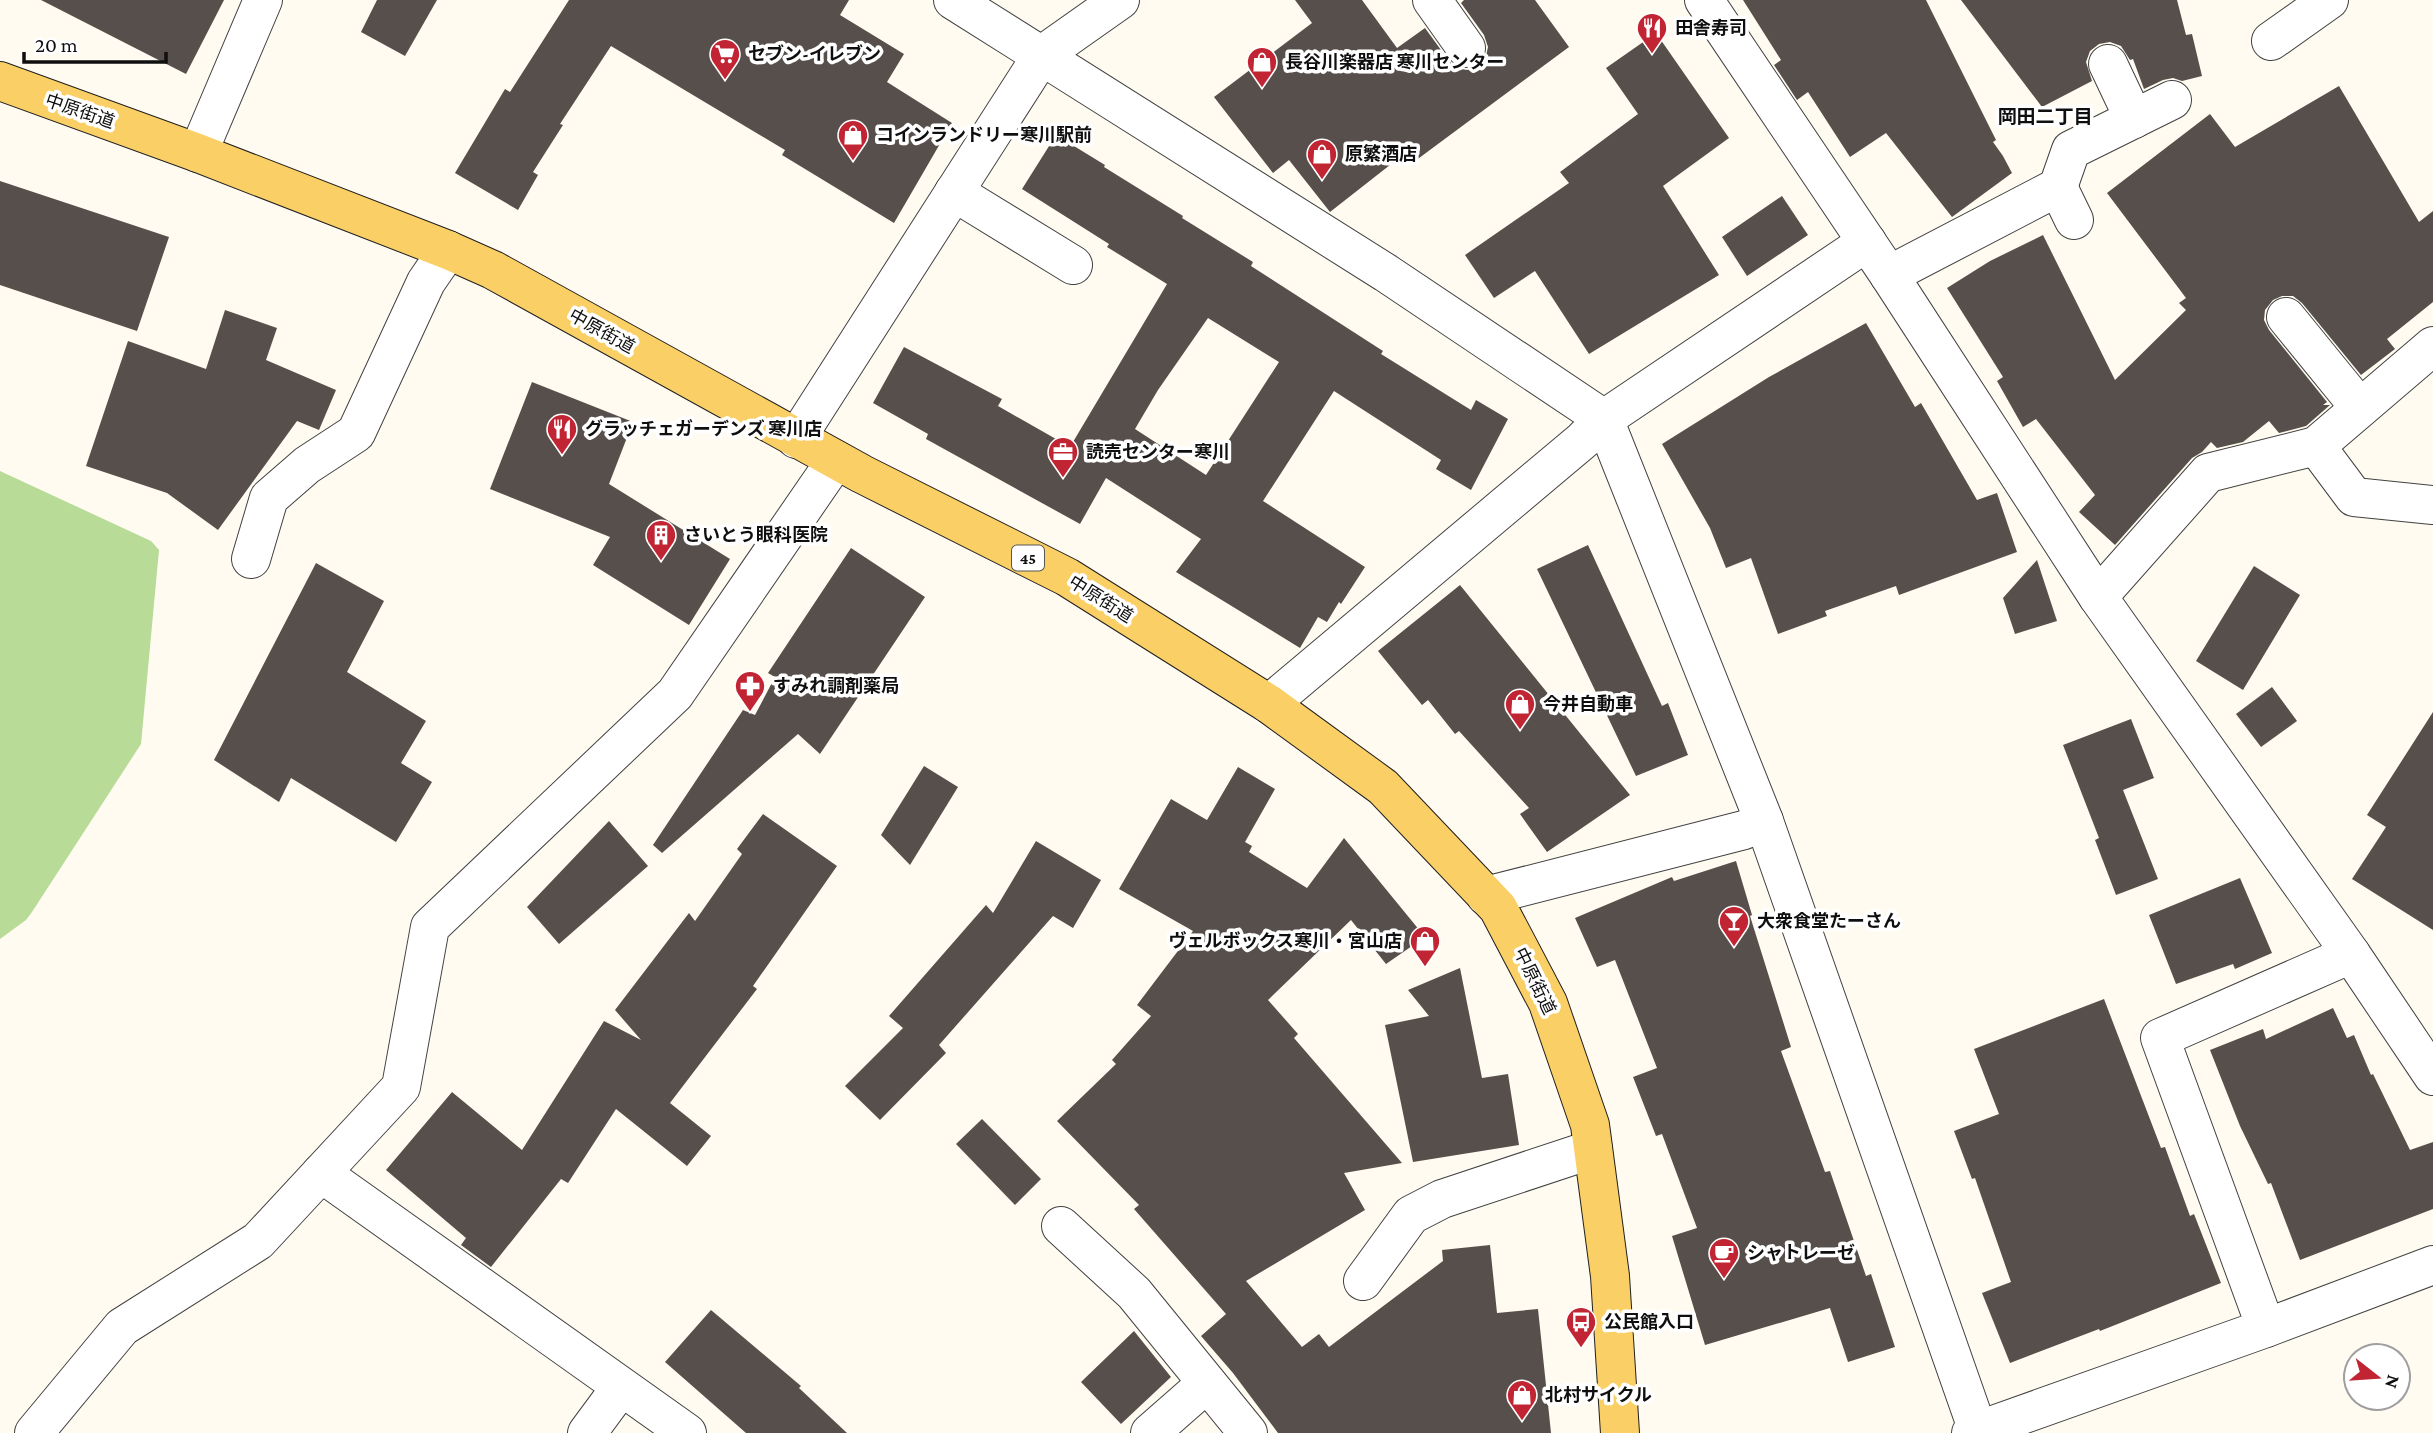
<svg xmlns="http://www.w3.org/2000/svg" width="2433" height="1433" viewBox="0 0 2433 1433" font-family="'Crimson Pro','Noto Sans JP',serif">
<style>
.forest{fill:#b9db98}
.building{fill:#574f4b;fill-rule:evenodd}
.lines{fill:none;stroke-linecap:round;stroke-linejoin:round}
.minor-casing{stroke:#424242;stroke-width:40}
.major-casing{stroke:#202020;stroke-width:40}
.minor{stroke:#fff;stroke-width:38}
.major{stroke:#facf65;stroke-width:38}
.labels{text-anchor:middle;dominant-baseline:central;stroke-width:7;stroke-linejoin:round;paint-order:stroke}
.shield{fill:#fff;stroke:#575757;stroke-width:2}
.shield-label{font-size:16px;font-weight:bold;fill:#0f0f0f}
.poi-label{font-size:18px;font-weight:bold;fill:#0f0f0f;stroke:#fff;text-anchor:start}
.street-label{font-size:18px;fill:#0f0f0f;stroke:#fff}
.neighbourhood-label{font-size:19px;font-weight:bold;fill:#0f0f0f;stroke:#fff}
</style>
<rect width="100%" height="100%" fill="#fffbf0"/>
<!-- forest -->
<polygon class="forest" points="0,471 151,541 159,550 141,744 32,912 26,920 0,939"/>
<!-- building -->
<g class="building">
<polygon points="41,0 224,0 186,74"/>
<polygon points="377,0 437,0 405,56 361,32"/>
<polygon points="569,0 849,0 840,15 904,54 887,82 952,123 894,223 782,155 785,150 611,46 560,124 563,125 533,172 538,175 518,210 455,173 505,89 510,92"/>
<polygon points="1295,0 1362,0 1397,48 1425,28 1449,61 1456,68 1467,70 1479,65 1486,56 1488,47 1484,35 1461,3 1464,0 1535,0 1569,47 1411,164 1404,154 1330,212 1289,160 1273,173 1214,97 1312,23"/>
<polygon points="1743,0 1926,0 1996,140 1993,142 2003,156 2012,173 1952,217 1886,133 1850,157 1808,92 1797,100 1774,65 1781,60"/>
<polygon points="1961,0 2177,0 2186,35 2192,34 2202,76 2182,81 2173,78 2163,80 2144,89 2133,59 2130,60 2121,46 2110,42 2099,44 2090,51 2086,62 2092,81 2042,107"/>
<polygon points="1656,33 1729,138 1663,186 1719,275 1589,354 1535,271 1494,298 1465,255 1569,183 1560,172 1638,114 1606,68"/>
<polygon points="2339,86 2419,222 2433,211 2433,302 2387,339 2395,349 2361,375 2302,303 2293,296 2282,296 2273,300 2265,310 2264,320 2269,330 2327,402 2323,405 2330,405 2306,426 2279,433 2269,421 2243,442 2217,448 2211,442 2202,452 2192,458 2115,545 2079,512 2095,495 2036,419 2023,427 1997,381 2003,377 1947,288 1990,261 2043,235 2115,380 2186,310 2179,303 2186,298 2107,193 2210,114 2235,147"/>
<path d="M1056,135L1105,165L1104,167L1183,216L1182,218L1253,262L1251,266L1383,351L1381,354L1471,410L1476,400L1508,419L1471,490L1436,469L1441,460L1334,391L1263,501L1365,567L1341,604L1339,602L1327,622L1318,617L1300,648L1176,572L1201,539L1106,478L1080,524L926,439L928,434L873,403L904,347L1002,399L998,406L1070,447L1167,284L1107,247L1109,244L1022,189ZM1208,318L1279,362L1206,475L1135,429L1158,390Z"/>
<polygon points="0,181 169,237 137,331 0,285"/>
<polygon points="1782,196 1808,235 1747,276 1722,237"/>
<polygon points="225,310 277,328 266,360 336,390 319,430 297,421 218,530 167,493 86,466 128,341 206,369"/>
<polygon points="1866,323 1915,407 1921,403 1977,500 1997,493 2017,552 1899,595 1896,586 1825,611 1827,616 1778,634 1751,558 1726,568 1710,528 1662,444 1769,377"/>
<polygon points="532,382 633,422 609,484 730,559 689,625 593,565 610,537 490,489"/>
<polygon points="1588,545 1662,706 1668,703 1688,755 1636,776 1537,569"/>
<polygon points="851,548 925,597 820,754 798,734 662,853 653,845 743,710 755,715 775,677 768,673"/>
<polygon points="2037,560 2057,621 2015,634 2003,598"/>
<polygon points="316,563 384,601 347,672 426,721 401,763 432,782 396,842 291,778 279,802 214,760"/>
<polygon points="2254,566 2300,595 2243,690 2196,661"/>
<polygon points="1460,585 1630,795 1547,852 1520,814 1529,808 1459,731 1455,734 1428,700 1422,705 1378,651"/>
<polygon points="2272,687 2297,721 2261,747 2236,714"/>
<polygon points="2433,712 2433,930 2352,879 2386,827 2367,815"/>
<polygon points="2131,719 2154,778 2123,790 2158,879 2116,895 2095,840 2099,838 2063,745"/>
<polygon points="924,766 958,787 910,865 881,835"/>
<polygon points="1238,767 1275,789 1245,842 1252,846 1249,852 1307,888 1344,838 1425,937 1386,964 1351,920 1268,1000 1298,1034 1294,1038 1402,1163 1344,1173 1365,1210 1246,1281 1302,1347 1319,1334 1329,1347 1443,1261 1442,1250 1490,1245 1497,1313 1538,1309 1551,1433 1278,1433 1233,1373 1201,1336 1226,1314 1134,1209 1139,1205 1057,1121 1116,1064 1112,1060 1151,1016 1137,1005 1193,931 1119,889 1171,799 1207,820"/>
<polygon points="763,814 837,866 753,986 757,989 670,1103 711,1136 687,1166 616,1109 568,1183 561,1179 491,1267 461,1245 466,1238 386,1170 452,1092 522,1150 604,1021 641,1040 615,1010 689,913 695,921 742,854 737,849"/>
<polygon points="609,821 648,866 559,944 527,907"/>
<polygon points="1036,841 1101,880 1073,928 1053,916 939,1045 946,1053 880,1120 845,1086 903,1028 889,1016 986,905 993,913"/>
<polygon points="1736,861 1752,915 1750,916 1791,1047 1781,1051 1825,1172 1830,1171 1866,1276 1871,1274 1895,1347 1848,1362 1830,1308 1705,1345 1672,1236 1697,1228 1662,1134 1656,1136 1633,1077 1657,1068 1615,960 1597,967 1575,918 1672,877 1674,881"/>
<polygon points="2240,878 2272,953 2235,969 2233,964 2176,984 2149,915"/>
<polygon points="1460,968 1482,1078 1508,1074 1519,1145 1413,1162 1385,1025 1429,1016 1408,990"/>
<polygon points="2104,999 2161,1148 2165,1147 2190,1216 2194,1214 2221,1283 2100,1331 2099,1329 2010,1363 1982,1293 2011,1282 1975,1178 1972,1179 1954,1131 1999,1114 1974,1049"/>
<polygon points="2333,1008 2347,1038 2354,1035 2371,1075 2373,1074 2410,1150 2433,1142 2433,1209 2300,1260 2271,1183 2268,1184 2240,1126 2210,1050 2263,1029 2266,1039"/>
<polygon points="982,1119 1041,1179 1015,1205 956,1144"/>
<polygon points="711,1310 801,1386 799,1388 847,1433 746,1433 665,1362"/>
<polygon points="1134,1331 1171,1377 1121,1424 1081,1382"/>
</g>
<g class="lines">
<!-- minor casing -->
<g class="minor-casing">
<g id="minor">
<polyline points="953,0 1386,273 1604,419 1764,821 1978,1431"/>
<polyline points="1432,0 1466,48"/>
<polyline points="1704,0 1889,275 2098,597 2351,954 2433,1076"/>
<polyline points="2271,41 2329,0"/>
<polyline points="2108,64 2134,119"/>
<polyline points="198,153 263,0"/>
<polyline points="2058,187 2074,220"/>
<polyline points="954,192 1073,265"/>
<polyline points="1889,275 2058,187 2071,150 2172,100"/>
<polyline points="2286,317 2360,408"/>
<polyline points="796,439 1042,55 1120,0"/>
<polyline points="2316,446 2354,497 2433,505"/>
<polyline points="251,559 269,498 307,465 356,433 426,282 448,250"/>
<polyline points="2098,597 2208,473 2316,446 2433,346"/>
<polyline points="1269,704 1583,440 1604,419 1867,242"/>
<polyline points="1486,896 1744,830 1764,821"/>
<polyline points="321,1173 687,1433"/>
<polyline points="1061,1226 1134,1293 1248,1433"/>
<polyline points="1363,1281 1411,1215 1442,1199 1593,1149"/>
<polyline points="2266,1328 2160,1038 2351,954"/>
<polyline points="34,1433 122,1327 258,1241 401,1087 430,927 675,694 836,460"/>
<polyline points="587,1433 621,1387"/>
<polyline points="1150,1433 1207,1383"/>
<polyline points="1971,1433 2266,1328 2433,1265"/>
</g>
</g>
<!-- major casing -->
<g class="major-casing">
<polyline id="major" points="0,81 198,153 448,250 493,270 862,474 1067,577 1269,704 1383,787 1498,908 1548,1003 1590,1125 1610,1276 1620,1433"/>
</g>
<!-- minor -->
<use href="#minor" class="minor"/>
<!-- major -->
<use href="#major" class="major"/>
</g>
<!-- icons -->
<defs>
<g id="restaurant-pin" transform="scale(1.575)"><path d="M0 17L-7.5 6A9.5 9.5 0 1 1 7.5 6Z" fill="#c12433" stroke="#fff"/><path d="M-5-6h1v4h1v-4h1v4h1v-4h1v5L-1.5 .5V6h-2V.5L-5-1ZM5-6V6H3V1.5H1.5Q1.5-4 5-6Z" fill="#fff"/></g>
<g id="supermarket-pin" transform="scale(1.575)"><path d="M0 17L-7.5 6A9.5 9.5 0 1 1 7.5 6Z" fill="#c12433" stroke="#fff"/><path d="M-6-5.5h2.5l.6 2H6L4.5 2H-2.5L-4.4-4H-6ZM-1.5 3.2a1.3 1.3 0 1 0 .1 0ZM3 3.2a1.3 1.3 0 1 0 .1 0Z" fill="#fff"/></g>
<g id="shop-pin" transform="scale(1.575)"><path d="M0 17L-7.5 6A9.5 9.5 0 1 1 7.5 6Z" fill="#c12433" stroke="#fff"/><path d="M-5-2.5h2.3a2.7 3.5 0 0 1 5.4 0H5L5.5 6h-11ZM-1.5-2.5h3a1.5 2.3 0 0 0-3 0Z" fill="#fff"/></g>
<g id="office-pin" transform="scale(1.575)"><path d="M0 17L-7.5 6A9.5 9.5 0 1 1 7.5 6Z" fill="#c12433" stroke="#fff"/><path d="M-6-3h4V-5.5h4V-3h4V5H-6ZM-1-4.5V-3h2v-1.5ZM-6 0V1H6V0Z" fill="#fff"/></g>
<g id="building-pin" transform="scale(1.575)"><path d="M0 17L-7.5 6A9.5 9.5 0 1 1 7.5 6Z" fill="#c12433" stroke="#fff"/><path d="M-4-6H4V6H1V3H-1V6H-4ZM-2.5-4.3h1.7v1.8h-1.7ZM.8-4.3h1.7v1.8H.8ZM-2.5-1h1.7V.8h-1.7ZM.8-1h1.7V.8H.8Z" fill="#fff"/></g>
<g id="pharmacy-pin" transform="scale(1.575)"><path d="M0 17L-7.5 6A9.5 9.5 0 1 1 7.5 6Z" fill="#c12433" stroke="#fff"/><path d="M-2-6h4v4h4v4h-4v4h-4v-4h-4v-4h4Z" fill="#fff"/></g>
<g id="bar-pin" transform="scale(1.575)"><path d="M0 17L-7.5 6A9.5 9.5 0 1 1 7.5 6Z" fill="#c12433" stroke="#fff"/><path d="M-6-5H6L.8 .8V4.5H3.5V6h-7V4.5H-.8V.8Z" fill="#fff"/></g>
<g id="cafe-pin" transform="scale(1.575)"><path d="M0 17L-7.5 6A9.5 9.5 0 1 1 7.5 6Z" fill="#c12433" stroke="#fff"/><path d="M-5.5-4.5H6V0H3Q3 3.5 0 3.5H-2.5Q-5.5 3.5-5.5 0ZM3-3.2v2h1.7v-2ZM-6 4.5H4V6H-6Z" fill="#fff"/></g>
<g id="bus-pin" transform="scale(1.575)"><path d="M0 17L-7.5 6A9.5 9.5 0 1 1 7.5 6Z" fill="#c12433" stroke="#fff"/><path d="M-5-6H5V4H4V6H2V4H-2V6H-4V4H-5ZM-3.5-4V0h7V-4ZM-3.5 1.2v1.5H-2V1.2ZM2 1.2v1.5H3.5V1.2Z" fill="#fff"/></g>
</defs>
<g fill-rule="evenodd">
<use href="#restaurant-pin" x="1652" y="28"/>
<use href="#supermarket-pin" x="725" y="54"/>
<use href="#shop-pin" x="1262" y="62"/>
<use href="#shop-pin" x="853" y="135"/>
<use href="#shop-pin" x="1322" y="154"/>
<use href="#restaurant-pin" x="562" y="429"/>
<use href="#office-pin" x="1063" y="452"/>
<use href="#building-pin" x="661" y="535"/>
<use href="#pharmacy-pin" x="750" y="686"/>
<use href="#shop-pin" x="1520" y="704"/>
<use href="#bar-pin" x="1734" y="921"/>
<use href="#shop-pin" x="1425" y="941"/>
<use href="#cafe-pin" x="1724" y="1253"/>
<use href="#bus-pin" x="1581" y="1322"/>
<use href="#shop-pin" x="1522" y="1395"/>
</g>
<g class="labels">
<!-- shield labels -->
<rect class="shield" x="1012" y="545.5" width="32" height="25" rx="5"/>
<g class="shield-label">
<text x="1028" y="558">45</text>
</g>
<!-- poi labels -->
<g class="poi-label">
<text x="1675" y="28">田舎寿司</text>
<text x="748" y="54">セブン-イレブン</text>
<text x="1285" y="62">長谷川楽器店 寒川センター</text>
<text x="876" y="135">コインランドリー寒川駅前</text>
<text x="1345" y="154">原繁酒店</text>
<text x="585" y="429">グラッチェガーデンズ 寒川店</text>
<text x="1086" y="452">読売センター寒川</text>
<text x="684" y="535">さいとう眼科医院</text>
<text x="773" y="686">すみれ調剤薬局</text>
<text x="1543" y="704">今井自動車</text>
<text x="1757" y="921">大衆食堂たーさん</text>
<text x="1402" y="941" text-anchor="end">ヴェルボックス寒川・宮山店</text>
<text x="1747" y="1253">シャトレーゼ</text>
<text x="1604" y="1322">公民館入口</text>
<text x="1545" y="1395">北村サイクル</text>
</g>
<!-- street labels -->
<g class="street-label">
<text transform="translate(80 111) rotate(19)">中原街道</text>
<text transform="translate(602 331) rotate(29)">中原街道</text>
<text transform="translate(1101 599) rotate(32)">中原街道</text>
<text transform="translate(1535 981) rotate(64)">中原街道</text>
</g>
<!-- neighbourhood labels -->
<g class="neighbourhood-label">
<text x="2045" y="116">岡田二丁目</text>
</g>
</g>
<!-- north arrow -->
<g transform="translate(2377 1377) rotate(107)"><circle r="33" fill="#ffffff" stroke="#9f9f9f" stroke-width="2"/>
<path d="M0-5L12 26L0 18L-12 26Z" fill="#c12433"/>
<text y="-10" font-size="19" font-weight="bold" text-anchor="middle" fill="#0f0f0f">N</text>
</g>
<!-- scale -->
<path d="M24 52v10h142v-10" fill="none" stroke="#0f0f0f" stroke-width="3.5"/>
<text x="35" y="52" font-size="21" fill="#0f0f0f" stroke="#ffffff" stroke-width="5" paint-order="stroke">20 m</text>
</svg>
